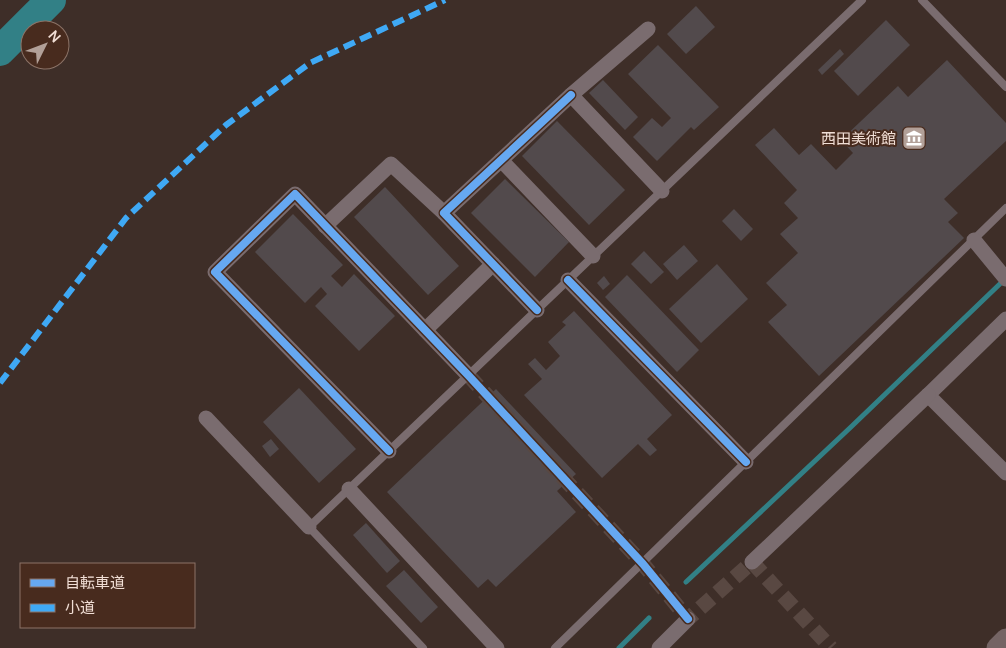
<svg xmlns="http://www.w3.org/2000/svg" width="1006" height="648" viewBox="0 0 1006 648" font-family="Manrope,'Noto Sans JP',sans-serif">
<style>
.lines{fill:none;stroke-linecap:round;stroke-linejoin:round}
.stream{stroke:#328086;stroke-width:5}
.river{stroke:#328086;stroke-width:30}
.building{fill:#524a4c}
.street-tunnel{stroke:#594842;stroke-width:15;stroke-dasharray:15 8;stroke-linecap:butt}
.lane{stroke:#7a6c6f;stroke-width:8}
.street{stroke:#7a6c6f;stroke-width:15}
.secondary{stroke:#746464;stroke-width:21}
.quiet{stroke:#3fa9f5;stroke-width:6;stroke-dasharray:12 6;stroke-linecap:butt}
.cycleway-casing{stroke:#482b1e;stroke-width:11}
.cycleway{stroke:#66a8f1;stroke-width:8}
.labels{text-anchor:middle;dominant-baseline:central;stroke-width:4;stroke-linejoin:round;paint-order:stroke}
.poi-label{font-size:15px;fill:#f1ded5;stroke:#482b1e;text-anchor:end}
</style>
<rect width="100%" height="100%" fill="#3e2e28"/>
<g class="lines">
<!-- stream -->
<g class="stream">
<polyline points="686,582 852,426 1004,280"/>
<polyline points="619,648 649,618"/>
</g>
<!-- river -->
<polyline class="river" points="0,51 51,0"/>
</g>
<!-- building -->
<g class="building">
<polygon points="696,6 715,27 686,54 667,34"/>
<polygon points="886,20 910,45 858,96 834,71"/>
<polygon points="658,45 719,107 694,130 691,127 657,161 633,137 652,118 662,127 671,118 628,74"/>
<polygon points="840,49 844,54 822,75 818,70"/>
<polygon points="947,60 1006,123 1006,141 944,199 958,213 948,222 964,238 819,376 768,322 787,305 766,283 798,253 780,234 798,218 784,203 797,190 755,145 774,128 799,155 811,144 836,170 853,153 841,140 898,86 908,97"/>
<polygon points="603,80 638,117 625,130 589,93"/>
<polygon points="557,121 625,190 589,225 522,156"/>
<polygon points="505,179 569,242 535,277 471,213"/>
<polygon points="385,187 459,266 428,295 354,217"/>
<polygon points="734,209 753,229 741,241 722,221"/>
<polygon points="293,214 343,265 331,276 342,287 354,274 395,316 359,351 315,306 327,294 321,287 305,303 255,252"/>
<polygon points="684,245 698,261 677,280 663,264"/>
<polygon points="644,251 664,272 651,284 631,264"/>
<polygon points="717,264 748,299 701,343 669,309"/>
<polygon points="627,275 699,350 677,372 605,297"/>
<polygon points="604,276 610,284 603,290 597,283"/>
<polygon points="574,311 672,415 647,439 657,450 650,456 638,444 602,478 524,395 542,379 528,364 535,358 546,370 560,356 548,342 566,325 562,322"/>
<polygon points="299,388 356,449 319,483 263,422"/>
<polygon points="496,389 576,474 557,491 576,512 496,587 488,579 478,588 387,492"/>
<polygon points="271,439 279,449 270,457 262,446"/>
<polygon points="366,523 400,561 387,573 353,535"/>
<polygon points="404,570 438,607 421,623 386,586"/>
</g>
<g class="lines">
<!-- street-tunnel -->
<polyline class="street-tunnel" points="468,375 643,564 688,619 752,562 831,648"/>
<!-- lane -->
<g class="lane">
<polyline points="922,0 1006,87"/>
<polyline points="423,648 309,527 862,0"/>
<polyline points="555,648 1006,208"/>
</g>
<!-- street -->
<g class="street">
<polyline points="648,29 571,95 662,191"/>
<polyline points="501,160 593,256"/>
<polyline points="325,226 391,164 444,213"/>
<polyline points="974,240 1006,279"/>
<polyline points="568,280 746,462"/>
<polyline points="537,310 444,213 571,95"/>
<polyline points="1006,319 928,395 1006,473"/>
<polyline points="425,330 493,264"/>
<polyline points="206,418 309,527"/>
<polyline points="389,451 215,272 295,194 468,375"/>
<polyline points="349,489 497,648"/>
<polyline points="752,562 928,395"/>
<polyline points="659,648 688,619"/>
</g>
<!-- secondary -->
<polyline class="secondary" points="997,648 1006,639"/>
<!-- quiet -->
<polyline class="quiet" points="0,383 126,218 226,125 310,63 445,0"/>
<!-- cycleway casing -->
<g class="cycleway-casing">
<g id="cycleway">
<polyline points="568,280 746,462"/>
<polyline points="537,310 444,213 571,95"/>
<polyline points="389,451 215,272 295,194 468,375 643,564 688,619"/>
</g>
</g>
<!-- cycleway -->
<use href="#cycleway" class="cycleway"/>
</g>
<!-- icons -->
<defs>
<g id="museum-square" transform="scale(1.25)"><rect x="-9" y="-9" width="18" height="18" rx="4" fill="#b2a098" stroke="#482b1e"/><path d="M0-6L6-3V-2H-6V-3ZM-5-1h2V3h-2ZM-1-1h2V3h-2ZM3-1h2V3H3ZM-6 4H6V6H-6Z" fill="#fff"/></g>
</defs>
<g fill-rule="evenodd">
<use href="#museum-square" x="914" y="138"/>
</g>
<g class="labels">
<!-- poi labels -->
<g class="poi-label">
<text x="896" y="138">西田美術館</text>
</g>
</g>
<!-- legend -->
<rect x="20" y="563" width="175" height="65" fill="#482b1e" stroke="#8c7367"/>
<rect x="30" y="579" width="25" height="8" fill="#66a8f1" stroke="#8c7367"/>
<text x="65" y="588" font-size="15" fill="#f1ded5">自転車道</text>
<rect x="30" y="604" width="25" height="8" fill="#3fa9f5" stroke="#8c7367"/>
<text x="65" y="613" font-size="15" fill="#f1ded5">小道</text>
<!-- north arrow -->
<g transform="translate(45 45) rotate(48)"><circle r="24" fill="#482b1e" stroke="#8c7367"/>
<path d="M0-4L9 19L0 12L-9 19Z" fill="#b2a098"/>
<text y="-8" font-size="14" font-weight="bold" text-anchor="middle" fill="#f1ded5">N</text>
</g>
</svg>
